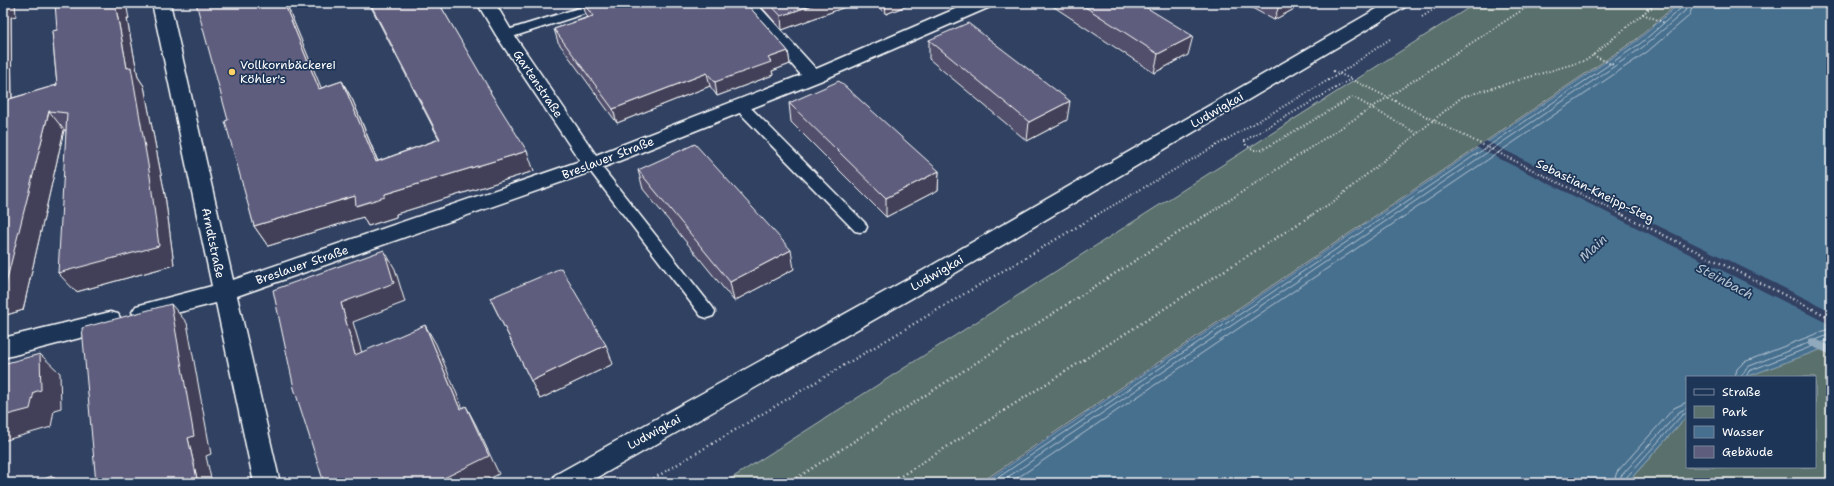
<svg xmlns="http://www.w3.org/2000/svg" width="1834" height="486" viewBox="0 0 1834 486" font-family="'Shantell Sans',sans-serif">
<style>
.green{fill:#5a706c;stroke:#acb8b6}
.water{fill:#476f8f;stroke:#91a9bc}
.pier{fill:#304162}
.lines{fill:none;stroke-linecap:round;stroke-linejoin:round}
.shore{stroke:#b5c5d2;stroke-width:1}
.stream{fill:#91a9bc;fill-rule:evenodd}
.service-casing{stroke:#fff;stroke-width:3}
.minor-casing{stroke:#fff;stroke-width:3}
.secondary-casing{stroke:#fff;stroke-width:3}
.path-far1{stroke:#fff;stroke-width:2;stroke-dasharray:1 2.5;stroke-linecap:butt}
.path{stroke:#fff;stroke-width:2.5;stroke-dasharray:1 3.5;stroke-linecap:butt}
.service{fill:#1d3557;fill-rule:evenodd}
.minor{fill:#1d3557;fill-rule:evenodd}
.secondary{fill:#1d3557;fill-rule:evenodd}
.path-bridge{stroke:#fff;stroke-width:2;stroke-dasharray:1 2.5;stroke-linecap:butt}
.wall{fill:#51506c;stroke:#fff}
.shaded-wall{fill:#424158;stroke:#fff}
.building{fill:#5e5d7d;stroke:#fff}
.poi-dot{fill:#ffd166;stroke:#1d3557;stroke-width:1.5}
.labels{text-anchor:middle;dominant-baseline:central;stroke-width:3.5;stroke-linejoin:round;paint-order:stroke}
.poi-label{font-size:12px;fill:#fff;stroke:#1d3557;text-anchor:start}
.street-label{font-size:12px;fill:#fff;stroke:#1d3557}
.water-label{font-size:13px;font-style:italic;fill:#b5c5d2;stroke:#1d3557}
</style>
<rect width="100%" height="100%" fill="#304162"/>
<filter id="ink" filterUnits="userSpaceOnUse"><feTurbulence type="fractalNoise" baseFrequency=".025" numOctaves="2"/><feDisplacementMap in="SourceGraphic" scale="8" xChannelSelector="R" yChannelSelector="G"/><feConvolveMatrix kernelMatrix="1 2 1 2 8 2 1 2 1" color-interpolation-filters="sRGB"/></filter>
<g filter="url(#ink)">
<!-- green -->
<g class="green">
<polygon points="1476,3 1678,3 1637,39 980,483 724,483"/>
<polygon points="1831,339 1831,483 1627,483 1687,416 1687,467 1815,467 1815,377 1745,377"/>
</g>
<!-- water -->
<polygon class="water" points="1680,3 1831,3 1831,342 1825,348 1746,377 1687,377 1687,416 1627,483 983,483 1638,40"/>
<!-- pier -->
<polygon class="pier" points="1486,141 1831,311 1831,325 1476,147"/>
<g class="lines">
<!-- shore -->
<g class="shore">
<polyline points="1735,377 1737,369 1744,362 1831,328"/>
<polyline points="1741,377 1747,367 1831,334"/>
<polyline points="1746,377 1749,371 1831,339"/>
<polyline points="990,483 1641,43 1681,8 1683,3"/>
<polyline points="999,483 1643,47 1685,11 1688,3"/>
<polyline points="1010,483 1647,52 1689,16 1694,3"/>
<polyline points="1613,483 1617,472 1674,408 1687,402"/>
<polyline points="1619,483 1621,476 1679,412 1687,408"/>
<polyline points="1624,483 1625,479 1682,415 1687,413"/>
</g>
<!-- stream -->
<polygon class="stream" points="1813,338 1831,346 1831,355 1809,345 1808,342 1809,339"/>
<!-- service casing -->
<g class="service-casing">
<g id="service">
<polygon points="595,3 613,3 611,5 509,38 505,39 499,35 501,32"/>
<polygon points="741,102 746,103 865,223 867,227 865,231 860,232 855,231 736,109 734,106 736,103"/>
<polygon points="592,159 597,161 713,308 715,312 713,316 707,318 701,316 587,167 585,164 587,161"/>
</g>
</g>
<!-- minor casing -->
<g class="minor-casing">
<g id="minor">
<polygon points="152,3 170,3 233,280 580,161 496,35 477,3 495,3 514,35 596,155 801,75 738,3 756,3 816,69 969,3 993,3 990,7 820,81 599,169 237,296 280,483 254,483 216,303 144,321 136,318 132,312 136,306 212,286"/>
<polygon points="110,312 118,314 122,321 118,328 3,358 3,338"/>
</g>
</g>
<!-- secondary casing -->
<g class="secondary-casing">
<polygon id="secondary" points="1387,3 1408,3 1405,7 940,282 588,483 551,483 555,475 924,270"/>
</g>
<!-- path-far1 -->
<g class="path-far1">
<polyline points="1643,14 1665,23"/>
<polyline points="1422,17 1443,3"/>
<polyline points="1593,55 1613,65"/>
<polyline points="1333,71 1351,79"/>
<polyline points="1351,79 1249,138 1245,141 1246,145 1254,150 1262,150 1353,97 1416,133"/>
<polyline points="1605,206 1625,216"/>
<polyline points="1095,216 1339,74 1390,39"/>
<polyline points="1205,216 1533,3"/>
<polyline points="1310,216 1334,201 1462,97 1587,60 1656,3"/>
</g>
<!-- path -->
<g class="path">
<polyline points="1623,215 1831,318"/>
<polyline points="646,483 1097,215"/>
<polyline points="789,483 1206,215"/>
<polyline points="890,483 1312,215"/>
</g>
<!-- service -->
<use href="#service" class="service"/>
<!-- minor -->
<use href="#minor" class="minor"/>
<!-- secondary -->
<use href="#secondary" class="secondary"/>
<!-- path-bridge -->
<polyline class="path-bridge" points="1351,79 1605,206"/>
</g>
<!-- wall -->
<g class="wall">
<polygon points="3,3 16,16 11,17 12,98 57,85 52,31 129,19 127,19 138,77 144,86 165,195 174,265 76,292 66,130 64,130 23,310 3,316"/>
<polygon points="286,3 321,88 342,81 353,101 378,161 439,139 369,3 439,3 494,99 534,171 396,214 396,217 368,226 363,217 268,246 254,226 228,120"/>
<polygon points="577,3 746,3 788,51 790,64 772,71 773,75 717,96 710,86 617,123 558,42 554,29 588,17 586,15 583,5 579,6"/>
<polygon points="758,3 856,3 782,30"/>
<polygon points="874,3 913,3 886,14"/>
<polygon points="1048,3 1139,3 1188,55 1154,73"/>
<polygon points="1243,3 1305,3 1274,20"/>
<polygon points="929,40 1067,120 1027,141 929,59"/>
<polygon points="789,103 939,171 938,190 886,217 791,122"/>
<polygon points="638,170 794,269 734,301 643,189"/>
<polygon points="490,298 613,364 540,399"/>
</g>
<!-- shaded-wall -->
<g class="shaded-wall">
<polygon points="3,3 15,3 16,16 11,17 12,122 3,111"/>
<polygon points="115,3 126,3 129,19 127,19 138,77 144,86 165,195 174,265 76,292 58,273 127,68"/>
<polygon points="284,3 286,3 330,109 319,89"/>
<polygon points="578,3 582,3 583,5 579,6"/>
<polygon points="818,3 856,3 782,30 781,16"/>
<polygon points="885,3 913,3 886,14"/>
<polygon points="1280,3 1305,3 1274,20"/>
<polygon points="1193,36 1188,55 1154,73 1158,54"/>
<polygon points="788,51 790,64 772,71 773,75 717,96 715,82 768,58"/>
<polygon points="707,73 710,86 617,123 613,109"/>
<polygon points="342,81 353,101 386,182 376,162"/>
<polygon points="1070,101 1067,120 1027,141 1029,122"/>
<polygon points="49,111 64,130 23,310 3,316 3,291"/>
<polygon points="527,151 534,171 396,214 396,217 368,226 363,217 268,246 254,226 355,196 385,194"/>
<polygon points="939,171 938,190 886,217 886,198"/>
<polygon points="384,250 395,269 405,302 353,322 368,374 355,355 341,303"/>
<polygon points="791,250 794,269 734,301 730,282"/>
<polygon points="171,304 187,323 211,454 206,456 212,483 198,483 188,438"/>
<polygon points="425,325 436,344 471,428 460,409"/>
<polygon points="606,345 613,364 540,399 531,381"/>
<polygon points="40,354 60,373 61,408 54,410 51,427 3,441 3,416"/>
<polygon points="466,406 476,425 499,474 481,483 434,483"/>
<polygon points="52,476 61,483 53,483"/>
</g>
<!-- building -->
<g class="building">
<polygon points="55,3 115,3 127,68 131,67 150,176 159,246 58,273 67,113 49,111 4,291 3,291 3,101 57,85 52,31 57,30"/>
<polygon points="196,3 284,3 319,89 342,81 376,162 440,139 370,3 439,3 491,92 490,92 527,151 385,194 385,197 356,206 355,196 254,226 225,121 228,120"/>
<polygon points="583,3 746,3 788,51 768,58 771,62 715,82 707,73 613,109 554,29 593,16"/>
<polygon points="769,3 818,3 781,16"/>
<polygon points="1079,3 1139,3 1193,36 1158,54"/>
<polygon points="968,23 1070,101 1029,122 929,40"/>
<polygon points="839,81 939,171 886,198 789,103"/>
<polygon points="695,144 791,250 730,282 638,170"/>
<polygon points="384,250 394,283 341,303 355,355 425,325 460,409 466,406 489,456 434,483 324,483 294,388 273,290"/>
<polygon points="561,268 606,345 531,381 490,298"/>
<polygon points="171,304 194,436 188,438 198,483 96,483 82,328"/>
<polygon points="40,354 41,390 34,392 30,409 3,416 3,364"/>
<polygon points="52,476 53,483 34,483"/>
</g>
</g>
<!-- markers -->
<circle class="poi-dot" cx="232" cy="72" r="4"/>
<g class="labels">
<!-- poi labels -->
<g class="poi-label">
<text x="240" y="65">Vollkornbäckerei<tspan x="240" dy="14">Köhler's</tspan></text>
</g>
<!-- street labels -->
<g class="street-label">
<text transform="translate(538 84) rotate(56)">Gartenstraße</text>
<text transform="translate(1217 110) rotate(-30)">Ludwigkai</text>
<text transform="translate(608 158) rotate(-21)">Breslauer Straße</text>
<text transform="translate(1595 191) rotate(26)">Sebastian-Kneipp-Steg</text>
<text transform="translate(213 243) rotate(78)">Arndtstraße</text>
<text transform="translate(302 265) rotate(-19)">Breslauer Straße</text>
<text transform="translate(937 273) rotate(-30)">Ludwigkai</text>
<text transform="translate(654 432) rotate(-29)">Ludwigkai</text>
</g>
<!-- water labels -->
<g class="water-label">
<text transform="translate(1593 248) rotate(-44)">Main</text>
<text transform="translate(1725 281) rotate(28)">Steinbach</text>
</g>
</g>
<!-- margin -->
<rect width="1834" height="486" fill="none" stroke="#1d3557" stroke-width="16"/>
<rect x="8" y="8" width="1818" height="470" fill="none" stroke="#fff" stroke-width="1.5" filter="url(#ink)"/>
<!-- legend -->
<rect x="1686" y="376" width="130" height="92" fill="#1d3557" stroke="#77869a"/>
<rect x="1694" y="389" width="20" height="6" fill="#1d3557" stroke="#77869a"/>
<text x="1722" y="396" font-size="12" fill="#ffffff">Straße</text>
<rect x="1694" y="406" width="20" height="12" fill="#5a706c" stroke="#77869a"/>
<text x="1722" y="416" font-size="12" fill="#ffffff">Park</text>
<rect x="1694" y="426" width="20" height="12" fill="#476f8f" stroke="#77869a"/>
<text x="1722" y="436" font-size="12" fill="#ffffff">Wasser</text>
<rect x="1694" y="446" width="20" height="12" fill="#5e5d7d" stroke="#77869a"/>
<text x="1722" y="456" font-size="12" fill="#ffffff">Gebäude</text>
</svg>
